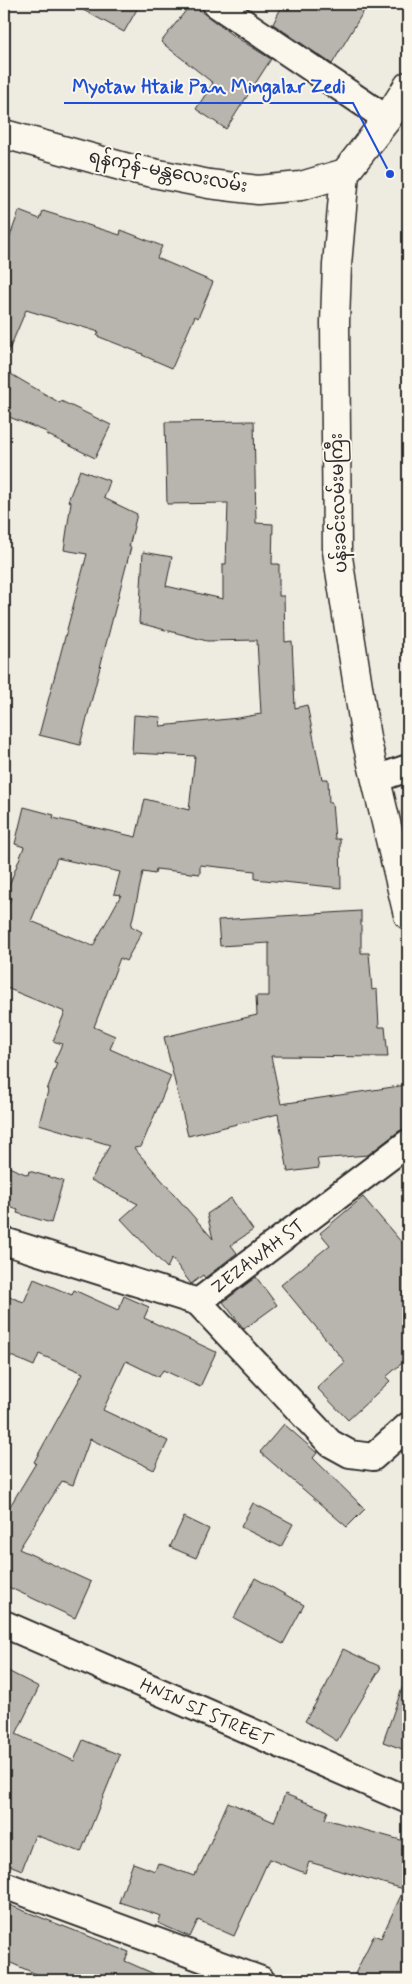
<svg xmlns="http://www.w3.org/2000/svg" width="412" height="1984" viewBox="0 0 412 1984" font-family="Mynerve,'Noto Sans Myanmar',sans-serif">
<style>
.building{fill:#b8b5ae;stroke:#2b2b2b;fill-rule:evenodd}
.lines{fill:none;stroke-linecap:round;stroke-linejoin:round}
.street-casing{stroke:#2b2b2b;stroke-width:30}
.primary-casing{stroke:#2b2b2b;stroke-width:31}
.street{stroke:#fbf7ec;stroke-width:26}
.primary{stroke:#fbf7ec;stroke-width:28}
.labels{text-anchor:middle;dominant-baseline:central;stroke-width:4;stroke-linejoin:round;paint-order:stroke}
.street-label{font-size:18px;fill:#2b2b2b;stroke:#fbf7ec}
.leader{fill:none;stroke:#1d4ed8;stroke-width:2}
.callout-dot{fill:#1d4ed8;stroke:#fbf7ec;stroke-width:2}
.callout-label{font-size:19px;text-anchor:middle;font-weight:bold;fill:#1d4ed8;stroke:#fbf7ec;stroke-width:4;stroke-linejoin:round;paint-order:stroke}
</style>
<rect width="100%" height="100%" fill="#eeebe0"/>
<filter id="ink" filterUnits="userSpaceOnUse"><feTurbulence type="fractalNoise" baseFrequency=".02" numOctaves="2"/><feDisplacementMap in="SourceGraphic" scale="10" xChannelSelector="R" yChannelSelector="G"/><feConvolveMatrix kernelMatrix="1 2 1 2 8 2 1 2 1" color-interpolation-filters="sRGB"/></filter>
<g filter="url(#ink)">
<!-- building -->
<g class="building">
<polygon points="72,4 140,4 124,32"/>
<polygon points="191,4 231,34 271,59 226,129 196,109 213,83 161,42"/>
<polygon points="283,4 368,4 332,64 273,24"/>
<polygon points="19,211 40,219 43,211 120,235 121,230 162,246 157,258 213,282 198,318 195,316 172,368 142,355 143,354 97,336 99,332 26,310 4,362 4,253"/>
<polygon points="4,370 60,403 61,401 111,425 95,458 46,434 47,432 4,415"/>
<path d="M254,421L256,523L273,524L272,564H279V596H284L285,642L292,641L295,708L307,705L322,779H328L329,803H332L335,839H340L341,888L255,879V871L200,865V874L156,869L155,874L143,872L131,926L142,932L126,961L120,958L94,1027L115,1036L110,1049L171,1076L141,1147L134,1148L213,1239L207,1214L231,1198L253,1230L231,1245L237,1253L205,1278L203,1275L191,1284L172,1258L167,1268L121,1219L138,1204L91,1180L110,1145L39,1124L48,1091L47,1090L57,1063L54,1062L62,1044L53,1041L65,1012L4,987V916L11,898L5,896L24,847L15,844L24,807L54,815L53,818L136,837L145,799L189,810L195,756L132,753L134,715L161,717L160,726L238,718L261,714L257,640L207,641L139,623L143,552L172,557L166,586L223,599V564H226L228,503L167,504L165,422ZM57,858L120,872L114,894L121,895L93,946L31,921Z"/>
<polygon points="80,470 110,481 104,498 137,514 129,547 131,547 80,745 39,735 87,554 64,550 71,502 68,501"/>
<polygon points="361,911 361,953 369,953 372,990 377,989 379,1027 385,1027 388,1057 271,1056 281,1104 406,1085 408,1101 408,1128 399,1131 368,1155 317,1159 319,1168 288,1172 278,1114 188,1136 164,1037 257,1015 256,996 269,996 269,943 220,946 218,920"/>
<polygon points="4,1165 28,1175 29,1171 63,1181 51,1223 17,1213 18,1210 4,1205"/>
<polygon points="363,1197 408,1250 408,1358 386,1377 390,1381 348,1420 317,1388 345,1362 281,1285 330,1245 320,1233"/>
<polygon points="256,1277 277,1305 244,1329 223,1302"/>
<polygon points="34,1279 72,1295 74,1290 118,1310 124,1296 149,1307 144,1318 216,1352 200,1387 163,1370 159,1377 126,1361 103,1410 168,1441 154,1470 90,1439 73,1485 62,1481 19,1549 91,1582 75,1618 4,1585 4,1516 36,1463 34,1462 83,1373 39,1354 34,1366 4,1353 4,1295 24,1302"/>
<polygon points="284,1424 317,1453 313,1458 365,1509 347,1527 260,1452"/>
<polygon points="253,1503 293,1524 281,1547 241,1527"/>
<polygon points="184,1517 209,1529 196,1558 170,1547"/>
<polygon points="255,1578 304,1605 283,1644 234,1618"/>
<polygon points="343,1649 381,1667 337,1741 305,1721 326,1686"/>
<polygon points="4,1669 39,1687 16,1734 74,1761 83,1740 120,1755 81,1852 35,1835 22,1870 4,1863"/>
<polygon points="405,1680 408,1681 408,1751 383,1742"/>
<polygon points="285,1794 328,1811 325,1819 408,1842 408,1970 403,1980 352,1980 374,1935 381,1938 404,1889 309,1862 305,1873 269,1859 234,1936 198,1920 190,1937 158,1923 161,1916 119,1902 133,1863 155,1871 158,1863 194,1876 195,1873 197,1873 228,1802 274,1822"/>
<polygon points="4,1903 129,1952 125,1961 168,1980 50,1980 4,1960"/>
</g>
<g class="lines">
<!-- street casing -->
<g class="street-casing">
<g id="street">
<polyline points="216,4 387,119"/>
<polyline points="376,779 408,768"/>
<polyline points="4,1241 198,1302 408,1143"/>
<polyline points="198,1302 330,1443 350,1454 373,1457 408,1426"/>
<polyline points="4,1624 408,1800"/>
<polyline points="4,1885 261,1980"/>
</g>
</g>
<!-- primary casing -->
<g class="primary-casing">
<g id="primary">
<polyline points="4,134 128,168 209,184 258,190 301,186 345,173 387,119 408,86"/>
<polyline points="345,173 337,265 335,322 337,551 366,738 408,915"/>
</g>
</g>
<!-- street -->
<use href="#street" class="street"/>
<!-- primary -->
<use href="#primary" class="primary"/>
</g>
</g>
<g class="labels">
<!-- street labels -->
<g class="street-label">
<text transform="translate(168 172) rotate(11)">ရန်ကုန်-မန္တလေးလမ်း</text>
<text transform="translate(339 503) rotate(-92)">ပန်းခင်းလမ်းမကြီး</text>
<text transform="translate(258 1257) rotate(-37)">ZEZAWAH ST</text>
<text transform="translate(206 1713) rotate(24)">HNIN SI STREET</text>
</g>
</g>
<!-- callouts -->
<path class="leader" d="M390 174L353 103H64"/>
<circle class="callout-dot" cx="390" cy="174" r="5"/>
<g class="callout-label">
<text x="209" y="93">Myotaw Htaik Pan Mingalar Zedi</text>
</g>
<!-- margin -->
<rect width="412" height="1984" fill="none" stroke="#fbf7ec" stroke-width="20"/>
<rect x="10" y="10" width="392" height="1964" fill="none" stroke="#2b2b2b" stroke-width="2" filter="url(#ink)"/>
</svg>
